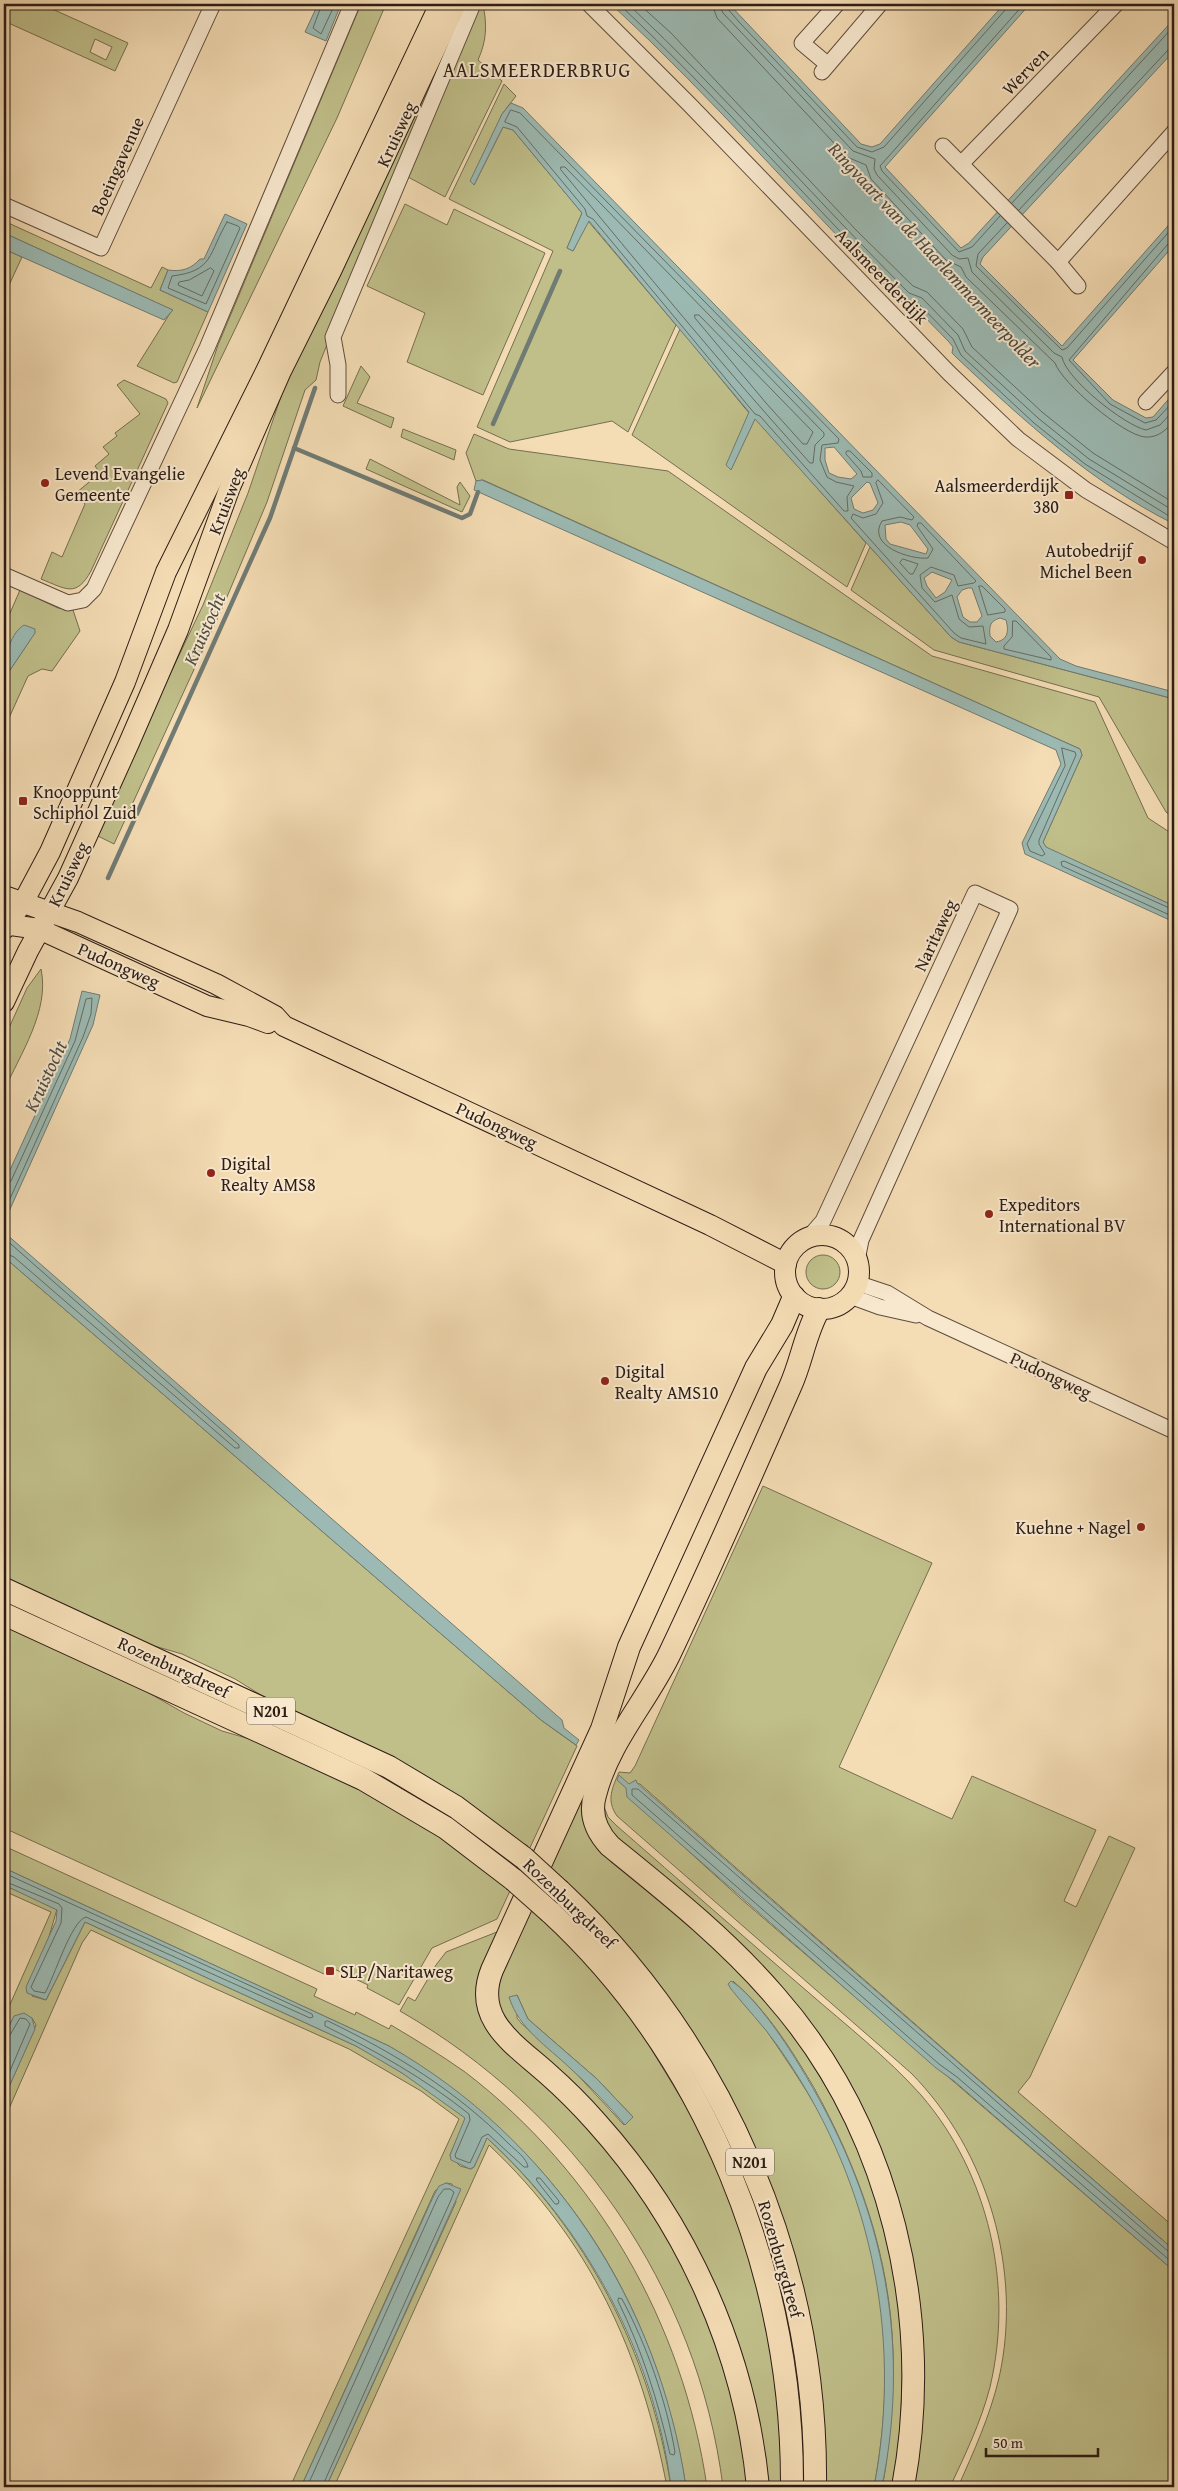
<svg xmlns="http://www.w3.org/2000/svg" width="1178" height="2491" viewBox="0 0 1178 2491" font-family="'Gentium Book Plus',serif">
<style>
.green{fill:#c0bf8a;stroke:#766e50;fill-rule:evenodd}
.water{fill:#9cbab3;stroke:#707b74;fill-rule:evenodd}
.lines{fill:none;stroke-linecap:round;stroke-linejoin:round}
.shore{stroke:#646c64;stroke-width:1}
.stream{stroke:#707b74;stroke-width:4.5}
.minor-casing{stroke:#5f4d3d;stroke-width:17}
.major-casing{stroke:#2d1d15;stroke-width:22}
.highway-casing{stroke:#2d1d15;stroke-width:24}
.minor{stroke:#f8e8ce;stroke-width:15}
.major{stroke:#f4dcb4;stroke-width:20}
.highway{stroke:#f4dcb4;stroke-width:22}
.highway-bridge-casing{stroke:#2d1d15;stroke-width:24;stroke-linecap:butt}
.highway-bridge{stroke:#f4dcb4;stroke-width:22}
.poi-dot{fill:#8f2418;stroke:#f8e8ce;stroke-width:2}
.labels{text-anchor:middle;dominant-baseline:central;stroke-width:4;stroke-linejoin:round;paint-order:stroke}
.shield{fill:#f8e8ce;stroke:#6a5a4c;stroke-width:1}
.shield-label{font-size:16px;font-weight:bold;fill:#2d1d15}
.street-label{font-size:18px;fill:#2d1d15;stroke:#f8e8ce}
.poi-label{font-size:18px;fill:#2d1d15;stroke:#f8e8ce;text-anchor:start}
.water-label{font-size:19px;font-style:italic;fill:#4e4c44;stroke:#f8e8ce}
.quarter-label{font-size:20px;letter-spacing:1px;fill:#2d1d15;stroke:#f8e8ce}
</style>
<rect width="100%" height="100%" fill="#f4dcb4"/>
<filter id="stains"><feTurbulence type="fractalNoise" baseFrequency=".004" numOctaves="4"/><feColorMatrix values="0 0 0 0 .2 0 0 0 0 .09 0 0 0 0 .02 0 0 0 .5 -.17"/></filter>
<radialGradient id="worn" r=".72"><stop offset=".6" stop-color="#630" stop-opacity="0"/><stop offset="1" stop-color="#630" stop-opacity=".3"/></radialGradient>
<!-- green -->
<g class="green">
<path d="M4,4H41L128,43L115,71L4,21ZM95,39L112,47L106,60L90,52Z"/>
<polygon points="361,4 386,4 337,118 197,408 218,345"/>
<path d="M478,4H483C487,25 487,40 478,60L502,81L445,197L408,177Z"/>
<polygon points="461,11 320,362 316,380 305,390 267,502 224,604 114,844 94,834 203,605 248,493 287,379"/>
<polygon points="504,84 516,96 502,114 474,185 503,127 513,130 582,213 567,248 573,251 588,221 676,325 628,432 612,421 510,442 477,427 553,251 449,199"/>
<polygon points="405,204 447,225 454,209 545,253 483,395 407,362 425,313 367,286"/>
<polygon points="4,221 151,288 162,267 168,270 160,290 208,312 177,382 174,383 137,366 172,310 4,233"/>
<polygon points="4,249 22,257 4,296"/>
<polygon points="680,329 749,413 731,469 755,418 866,543 847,587 632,435"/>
<polygon points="361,366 370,377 357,403 394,418 391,428 343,406"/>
<path d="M124,380L166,399L168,403L91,571C76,598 66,589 41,579L52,552L62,557L85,504L76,493L100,473L95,466L109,454L103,447L117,436L115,433L140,414L117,385Z"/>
<polygon points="403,429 456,450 454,460 401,437"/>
<polygon points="474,434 509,449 668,471 932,656 1095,702 1148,818 1174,835 1174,906 1046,848 1043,842 1082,755 1080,749 483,480 476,481 466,453"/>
<polygon points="370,459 460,505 457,487 460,482 470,496 462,512 366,469"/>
<polygon points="870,547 951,637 959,642 1174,699 1174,818 1166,812 1099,697 934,650 851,590"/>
<polygon points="20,590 58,608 73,610 80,631 52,671 42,669 28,676 4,729 4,679 30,640 16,633 4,661 4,627"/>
<path d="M41,969C50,1011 20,1054 4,1091V1039L27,988Z"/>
<circle cx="823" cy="1272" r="17"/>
<polygon points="4,1257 541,1720 577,1746 497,1919 432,1948 399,2005 367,1988 368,1985 328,1966 324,1974 4,1828 4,1623 142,1689 184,1713 222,1731 260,1742 341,1778 431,1828 509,1888 528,1846 277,1705 235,1679 182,1654 144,1643 4,1580"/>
<path d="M763,1486L932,1563L839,1767L952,1819L972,1776L1096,1830L1064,1901L1076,1907L1109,1836L1135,1848L1030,2077L1018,2092L1174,2227V2250L640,1784L633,1783L627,1788L673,1837L740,1898L1174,2271V2487H958C974,2451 990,2416 999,2378C1023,2271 988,2151 911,2073L617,1816C606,1800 612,1789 619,1772L630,1773L635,1766Z"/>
<path d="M592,1761L587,1811L771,1998L859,2140L905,2303L898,2487H882C888,2460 889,2432 890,2405C892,2387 894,2369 893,2352C890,2256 859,2169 813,2086C791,2049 766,2009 733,1981C765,2030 800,2076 828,2128C885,2236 897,2368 874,2487H823L789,2247L569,1884L564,1879L544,1922L568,1942L631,2016L703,2134L752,2258L774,2356L784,2487H762L683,2235L503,2024L495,1987ZM517,1995L528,2019L597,2079L633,2117L624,2125L573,2070L521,2023L517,2018Z"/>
<path d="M603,1804L608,1817L617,1826C680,1881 744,1937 808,1992C846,2025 887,2057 921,2095C989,2174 1014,2286 990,2387C981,2422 965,2455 950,2487H907L916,2316L839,2079L622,1850L601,1817Z"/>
<path d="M4,1846L317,1989L314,1996L355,2015L356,2012L389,2029L391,2025C416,2040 441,2055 465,2072C597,2173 683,2323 707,2487H686C655,2295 556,2146 389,2046L4,1868Z"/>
<path d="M4,1885L57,1909L32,1996L46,2000L85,1922L356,2046C395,2067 431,2091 466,2118L450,2155L460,2166L471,2169L474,2167L487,2138C587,2230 650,2353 671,2487H667C641,2352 591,2241 489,2145L334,2487H326L456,2202L452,2184L446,2183L435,2191L301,2487H290L459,2119L421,2091L349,2049L196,1980L91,1930L82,1943L4,2120V2098L36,2025L32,2018L12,2020L4,2037V2018L51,1912L4,1891Z"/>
<path d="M502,1930L481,1999L627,2166L716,2327L753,2487H723C698,2287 573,2110 400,2011L408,1997L415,2001L436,1965L446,1952Z"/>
</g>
<!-- water -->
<g class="water">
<polygon points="318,4 341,4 326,41 305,32"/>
<path d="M611,4H729L861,144L872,147L880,144L1004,4H1030L885,167L961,248L969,243L1174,19V51L983,257L980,264L1062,346L1174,219V245L1073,360L1113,400L1146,418L1153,417L1174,393V524C1092,483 1024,421 957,358L952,353L953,347L949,342L914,306L904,304C805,206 714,99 611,4Z"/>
<path d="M511,103L523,108L1060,659L1076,666L1174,692V699L959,642L951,637L755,419L731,470L726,465L749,412L589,221L573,251L567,248L582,213L513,130L503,127L474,185L470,181L502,114ZM834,447L857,474L851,479L838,477L829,473L825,460V448ZM867,482L870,483L878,503L873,510L863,513L854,509L851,498ZM901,522L910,525L928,549L926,554L890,544L886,539L885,525ZM932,572L952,580L945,592L936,598L927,586L924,578ZM968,588H972L982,616L977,622H970L963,617L957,597L962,590ZM1000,618L1006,620C1009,631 1008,640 996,642L990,636C989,626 990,621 1000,618Z"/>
<path d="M225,214L247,224L208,312L160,290L168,270C182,272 191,269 200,259H204Z"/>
<polygon points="4,233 173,310 164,320 22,257 4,249"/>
<polygon points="482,480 1080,749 1082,755 1043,842 1046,847 1174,906 1174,922 1025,854 1022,843 1061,764 1056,750 474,490 476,481"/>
<path d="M24,625L35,629V633L4,679C4,662 8,635 24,625Z"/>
<polygon points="82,991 100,995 93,1025 6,1218 5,1233 562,1720 564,1728 579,1740 576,1745 541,1720 4,1257 4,1183 70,1039"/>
<polygon points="619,1775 629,1784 636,1780 637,1783 1174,2250 1174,2271 954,2081 936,2068 627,1797 626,1788 617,1780"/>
<path d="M4,1868L389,2046C552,2139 659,2303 686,2487H671C654,2354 586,2228 487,2138L474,2167L470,2169L451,2160L450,2155L465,2118L402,2073L356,2046L85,1922L46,2000L27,1993L26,1987L56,1921L57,1910L4,1885Z"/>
<path d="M731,1981C752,1993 785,2041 798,2063C880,2195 913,2333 882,2487H874C904,2331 869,2174 777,2045C763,2025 746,2008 731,1989L728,1984Z"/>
<path d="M517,1995L528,2019L597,2079L633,2117L625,2125C608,2105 590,2086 571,2069C547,2046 519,2029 509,1997Z"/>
<polygon points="24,2013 32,2018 35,2029 4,2098 4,2037 14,2016"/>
<polygon points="446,2183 461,2189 326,2487 301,2487 434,2195 439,2186"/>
</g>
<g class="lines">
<!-- shore -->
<g class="shore">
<polyline points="322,4 313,28 321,34 335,4"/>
<path d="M619,4C719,98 809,202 906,299L917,302L953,339L961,355L1034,423L1085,464L1174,519"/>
<path d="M628,4C726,96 814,198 909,293L922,298L958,335L965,351L1038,418L1089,459L1174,511"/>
<polyline points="639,4 671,33 857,231 913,286 927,292 963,329 972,347 1042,412 1093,453 1174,503"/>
<path d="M712,4L717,18L847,157L866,165L871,179L946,260L961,267L966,277L1055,363C1062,383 1123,435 1145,437C1158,438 1166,430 1174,421"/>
<path d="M719,4L723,13L853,151L875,159L874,169L877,175L952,255L959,259L968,258L972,272L1054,353L1062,357C1066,379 1124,425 1146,430L1160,425L1174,410"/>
<polyline points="726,4 727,8 739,22 857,147 872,152 884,147 1006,9 1007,4"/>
<polygon points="511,110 520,113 839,439 838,443 822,445 820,460 827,477 836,482 854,486 847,497 848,511 844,511 760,416 755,414 593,219 587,216 585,209 517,127 505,122"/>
<path d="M561,167H565L824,433V436L815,445L813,463H810C724,368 642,268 561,170Z"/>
<polyline points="1012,203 1174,26"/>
<polyline points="1019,210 1168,50 1174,48"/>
<polyline points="1000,216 972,247 959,252 882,171 880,166 1024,4"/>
<path d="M227,222L238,226L240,228L206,304L168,288L172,276C214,271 208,254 227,222Z"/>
<polyline points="1007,223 978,254 976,266 1062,350 1067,348 1174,226"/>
<polyline points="1174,242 1168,244 1069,360 1110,404 1145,423 1156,420 1174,401"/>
<polygon points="211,268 214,271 202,296 178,285 179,282 189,280"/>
<polygon points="695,315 699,315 813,432 807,444 803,444 766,403 695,318"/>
<polygon points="847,451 850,451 872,473 872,477 863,477 861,471 846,454"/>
<path d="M878,480L914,517L912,520L900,517L882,521C866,546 911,560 928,558L933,549L917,526L918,523H921L976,581L974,583L958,586L954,575L931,567L920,575L922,588L935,602L952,595L959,619L969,627L983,626L986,644L961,638L954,633L851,518L853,514L863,518L876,514L883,503L876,483Z"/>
<polygon points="903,559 918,564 913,574 910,574 900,563"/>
<polygon points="979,586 982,586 1005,609 1005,612 988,615"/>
<polygon points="1013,621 1016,621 1051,657 1051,660 1004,649 1004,646 1012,637"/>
<polygon points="1062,748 1075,752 1076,755 1039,840 1039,844 1045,854 1042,856 1030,851 1027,844 1065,766"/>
<polyline points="1174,910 1064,861 1061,862 1062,866 1174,917"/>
<polyline points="4,1184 11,1181 75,1041 86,999 92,998 91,1014 83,1037 4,1212"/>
<polyline points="4,1238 239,1445 239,1448 235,1448 14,1257 4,1253"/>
<path d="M4,1873L312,2014L313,2017L310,2018L86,1917C71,1921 54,1978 45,1993L34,1991L31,1987L61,1923L62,1908L59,1904L4,1881"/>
<path d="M328,2021C396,2054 455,2090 509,2144C515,2150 527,2158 528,2167H524L488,2134L482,2137L470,2163L456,2158L455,2155L470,2120L469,2114C424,2078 376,2051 325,2026V2022Z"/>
<polyline points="4,2037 10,2035 20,2018 26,2019 30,2024 4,2085"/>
<polygon points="537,2178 540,2178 559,2201 558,2204 555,2204 537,2181"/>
<polyline points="1174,2254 1169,2252 638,1789 632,1789 632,1795 939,2064 957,2077 1174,2264"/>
<path d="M619,2298L622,2299C647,2346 666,2400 675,2452L674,2455L670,2454C658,2401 642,2350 618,2301Z"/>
<polyline points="307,2487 438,2197 444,2189 450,2189 454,2192 451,2200 322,2487"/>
</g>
<!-- stream -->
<g class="stream">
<polyline points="493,424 560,271"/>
<polyline points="294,448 462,518 470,514 478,492"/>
<polyline points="108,878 270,518 315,388"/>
</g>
<!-- minor casing -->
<g class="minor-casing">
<g id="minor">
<polyline points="589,4 689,104 949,373 1018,439 1086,490 1174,542"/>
<polyline points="827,64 802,43 837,4"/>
<polyline points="822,72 880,4"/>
<polyline points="943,146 1058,262 1078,286"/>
<polyline points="961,164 1116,4"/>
<polyline points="4,205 101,248 213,4"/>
<polyline points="1058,262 1174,132"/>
<polyline points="338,395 338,365 333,337 473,4"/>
<polyline points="1146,402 1174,372"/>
<polyline points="4,575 68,603 83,600 94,589 207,348 352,4"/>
<polyline points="810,1236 823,1221 975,893 1010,909 861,1240 857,1260"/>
<polyline points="857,1283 887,1293 928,1318 1174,1431"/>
<polyline points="850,1296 880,1307 916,1315"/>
</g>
</g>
<!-- major casing -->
<g class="major-casing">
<g id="major">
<polyline points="4,896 78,922 216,984 275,1016 284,1026 710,1225 786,1264"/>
<polyline points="4,924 39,929 207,1006 249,1016 268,1023"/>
<polyline points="4,929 26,897 50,852 125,682 166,572 268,367 440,4"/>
<polyline points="4,1002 28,951 68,878 129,743 178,630 230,487 281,371 331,271 456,4"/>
<circle cx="822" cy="1272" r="37"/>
</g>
</g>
<!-- highway casing -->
<g class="highway-casing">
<g id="highway">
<path d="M819,1309C805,1333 802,1361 790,1387C751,1476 711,1567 669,1655C646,1702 608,1743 595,1795C589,1815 597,1832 610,1846C668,1893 726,1939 775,1996C891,2128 935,2316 903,2487"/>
<polyline points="4,1589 389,1767 456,1807 524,1858"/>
<polyline points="4,1614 363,1779 446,1828 514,1880"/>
<path d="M560,1891C723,2044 818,2263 815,2487"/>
<path d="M550,1912C708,2058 793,2275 792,2487"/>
<path d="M758,2487C745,2352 687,2223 596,2122C581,2105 565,2089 548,2074C516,2045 472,2020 492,1970L602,1729L629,1647L756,1368L782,1325L794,1297"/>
</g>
</g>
<!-- minor -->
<use href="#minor" class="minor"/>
<!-- major -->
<use href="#major" class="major"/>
<!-- highway -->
<use href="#highway" class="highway"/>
<!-- highway-bridge casing -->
<g class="highway-bridge-casing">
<g id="highway-bridge">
<polyline points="524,1858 560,1891"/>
<polyline points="514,1880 550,1912"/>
</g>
</g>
<!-- highway-bridge -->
<use href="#highway-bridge" class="highway-bridge"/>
</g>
<!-- markers -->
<g class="poi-dot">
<circle cx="45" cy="483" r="5"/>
<rect x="1064" y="490" width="10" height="10" rx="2.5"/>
<circle cx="1142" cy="560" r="5"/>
<rect x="18" y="796" width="10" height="10" rx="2.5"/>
<circle cx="211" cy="1173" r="5"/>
<circle cx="989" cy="1214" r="5"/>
<circle cx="605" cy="1381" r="5"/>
<circle cx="1141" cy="1527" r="5"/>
<rect x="325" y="1966" width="10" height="10" rx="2.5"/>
</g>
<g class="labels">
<!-- shield labels -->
<g class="shield">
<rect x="247" y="1697.5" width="48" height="27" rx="4"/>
<rect x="726" y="2148.5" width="48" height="27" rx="4"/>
</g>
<g class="shield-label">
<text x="271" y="1711">N201</text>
<text x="750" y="2162">N201</text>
</g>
<!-- street labels -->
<g class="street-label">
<text transform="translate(1025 71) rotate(-46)">Werven</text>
<text transform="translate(396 134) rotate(-65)">Kruisweg</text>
<text transform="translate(117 166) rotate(-66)">Boeingavenue</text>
<text transform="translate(882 276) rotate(46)">Aalsmeerderdijk</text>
<text transform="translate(226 501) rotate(-69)">Kruisweg</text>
<text transform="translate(68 874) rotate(-64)">Kruisweg</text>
<text transform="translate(935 935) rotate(-65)">Naritaweg</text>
<text transform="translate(119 965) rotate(24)">Pudongweg</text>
<text transform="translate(497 1125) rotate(25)">Pudongweg</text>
<text transform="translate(1051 1375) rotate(25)">Pudongweg</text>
<text transform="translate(174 1667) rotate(25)">Rozenburgdreef</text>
<text transform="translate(570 1903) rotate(44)">Rozenburgdreef</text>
<text transform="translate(781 2259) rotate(74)">Rozenburgdreef</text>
</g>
<!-- poi labels -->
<g class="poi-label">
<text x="55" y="473">Levend Evangelie<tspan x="55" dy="21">Gemeente</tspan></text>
<text x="1059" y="485" text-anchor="end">Aalsmeerderdijk<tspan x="1059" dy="21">380</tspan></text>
<text x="1132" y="550" text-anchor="end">Autobedrijf<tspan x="1132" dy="21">Michel Been</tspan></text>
<text x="33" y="791">Knooppunt<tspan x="33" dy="21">Schiphol Zuid</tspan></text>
<text x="221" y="1163">Digital<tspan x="221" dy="21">Realty AMS8</tspan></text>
<text x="999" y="1204">Expeditors<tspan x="999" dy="21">International BV</tspan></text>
<text x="615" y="1371">Digital<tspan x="615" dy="21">Realty AMS10</tspan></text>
<text x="1131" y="1527" text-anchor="end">Kuehne + Nagel</text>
<text x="340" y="1971">SLP/Naritaweg</text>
</g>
<!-- water labels -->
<g class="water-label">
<text transform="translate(935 255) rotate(47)">Ringvaart van de Haarlemmermeerpolder</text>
<text transform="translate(204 629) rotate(-66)">Kruistocht</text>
<text transform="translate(45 1076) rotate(-65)">Kruistocht</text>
</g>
<!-- quarter labels -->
<g class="quarter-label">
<text x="537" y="69">AALSMEERDERBRUG</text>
</g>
</g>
<!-- margin -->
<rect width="1178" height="2491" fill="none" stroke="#f4dcb4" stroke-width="20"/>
<rect x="5" y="5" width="1168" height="2481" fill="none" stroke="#2d1d15" stroke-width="2.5"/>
<rect x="10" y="10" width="1158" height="2471" fill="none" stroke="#2d1d15"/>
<!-- scale -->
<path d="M986 2448v8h112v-8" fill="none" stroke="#2d1d15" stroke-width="2.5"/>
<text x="993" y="2448" font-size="15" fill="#2d1d15" stroke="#f8e8ce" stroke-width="4" paint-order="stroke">50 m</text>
<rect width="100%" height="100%" filter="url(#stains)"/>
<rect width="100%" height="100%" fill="url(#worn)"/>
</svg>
